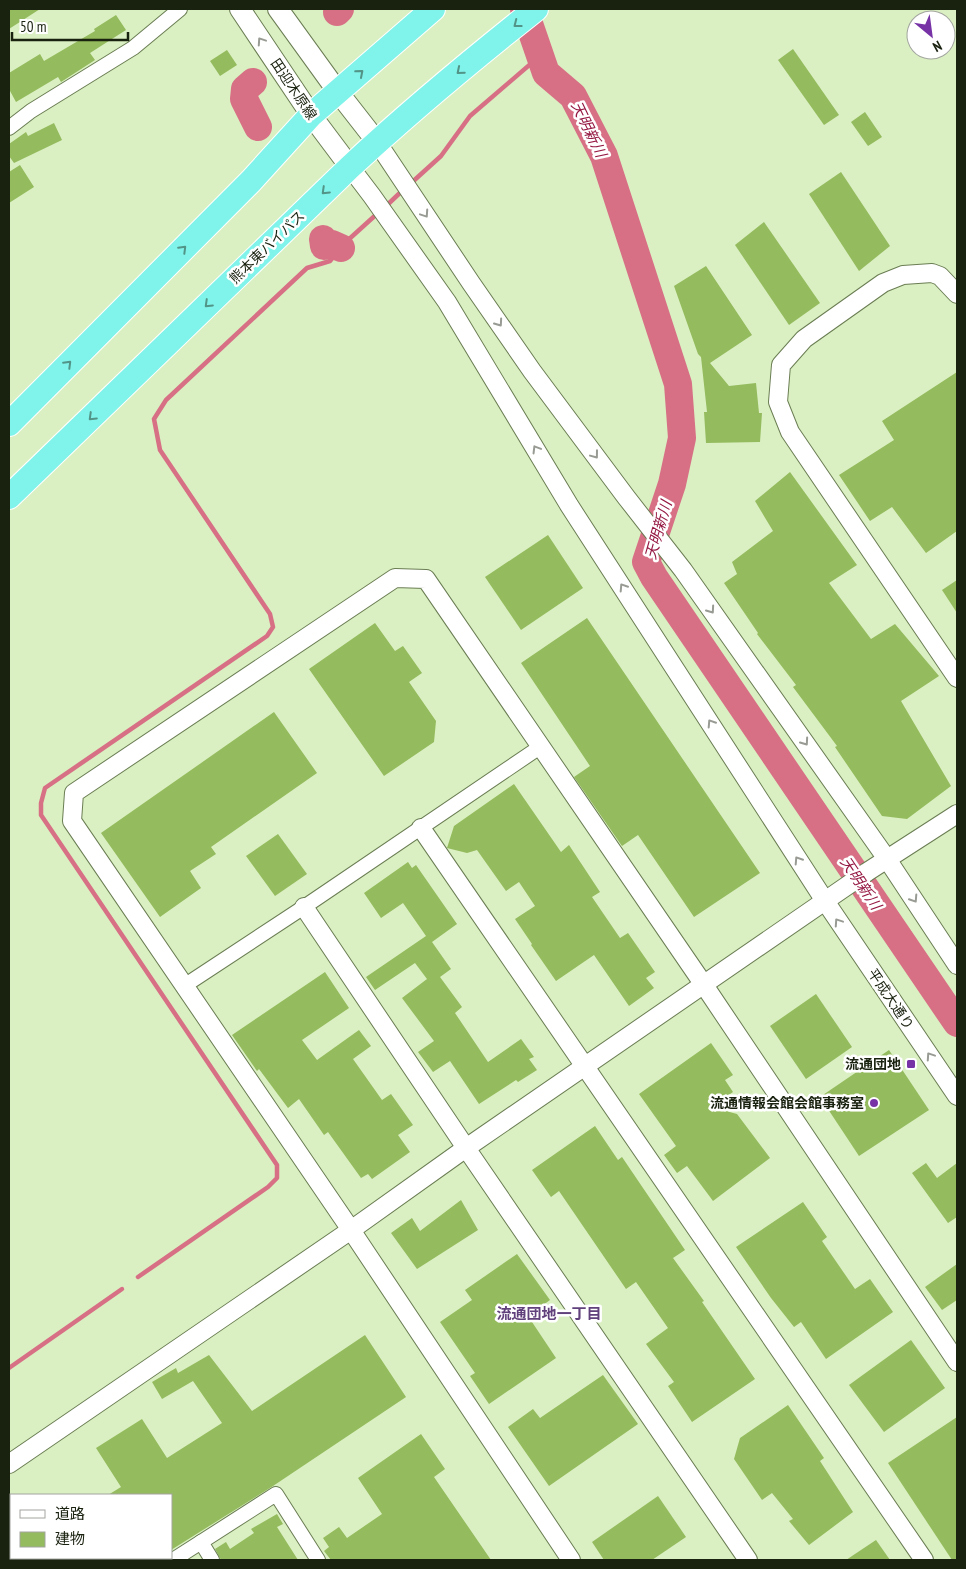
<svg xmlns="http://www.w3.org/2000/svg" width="966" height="1569" viewBox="0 0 966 1569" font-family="'PT Sans Narrow','Noto Sans JP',sans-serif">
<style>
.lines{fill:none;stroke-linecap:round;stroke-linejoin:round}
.stream{stroke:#d77085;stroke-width:4.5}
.river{stroke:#d77085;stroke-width:28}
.building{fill:#94bb5d}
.minor-casing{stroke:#6a7d53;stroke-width:16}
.tertiary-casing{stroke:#6a7d53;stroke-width:20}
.secondary-casing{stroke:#6a7d53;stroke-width:22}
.trunk-casing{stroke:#fff;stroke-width:26}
.minor{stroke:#fff;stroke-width:14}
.tertiary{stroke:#fff;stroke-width:18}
.secondary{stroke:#fff;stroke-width:20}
.trunk{stroke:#80f3ea;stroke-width:24}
.oneway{stroke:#529487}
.oneway2{stroke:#989b93}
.poi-dot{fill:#7732a6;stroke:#fff;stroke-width:2}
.labels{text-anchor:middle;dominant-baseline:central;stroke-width:5;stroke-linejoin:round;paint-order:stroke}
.street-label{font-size:14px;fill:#19210f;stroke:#fff}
.poi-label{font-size:14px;font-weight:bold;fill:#19210f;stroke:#fff;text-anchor:end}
.water-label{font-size:15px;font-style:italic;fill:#951842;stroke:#fff}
.neighbourhood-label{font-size:15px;font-weight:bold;fill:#61417c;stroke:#fff}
</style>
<rect width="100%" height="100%" fill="#daf0c2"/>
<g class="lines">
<!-- stream -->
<g class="stream">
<polyline points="409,185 441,156 470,116 541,55"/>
<polyline points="385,207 403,190"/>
<polyline points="138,1277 268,1187 277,1178 277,1165 41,815 41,803 45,788 267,636 273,627 270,614 160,450 154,419 166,400 307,268 330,261 347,241 379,212"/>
<polyline points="9,1368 122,1289"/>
</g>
<!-- river -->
<g class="river">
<polyline points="524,9 546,73 573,96 604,156 678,384 682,438 672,484 646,562 654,577 957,1023"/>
<polyline points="337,12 340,9"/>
<polyline points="253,82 245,89 244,99 258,127"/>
<polyline points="323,239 324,246 332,244 341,248"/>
</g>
</g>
<!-- building -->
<g class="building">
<polygon points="9,9 40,9 9,29"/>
<polygon points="116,15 126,30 90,53 95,60 61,82 58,77 16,102 9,89 9,73 40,54 44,61 95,31 94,29"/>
<polygon points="793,49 839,115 824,125 778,60"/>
<polygon points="227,50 237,65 220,76 210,61"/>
<polygon points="865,112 882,137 868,146 851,122"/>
<polygon points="54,123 62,140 14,163 9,156 9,144 26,132 28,136"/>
<polygon points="20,165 34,187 9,203 9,172"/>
<polygon points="841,172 890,246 859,271 809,194"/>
<polygon points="764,222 820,303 789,325 735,245"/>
<polygon points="706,266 752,335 710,363 729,386 756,383 759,413 762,413 760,442 706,443 704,412 707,412 701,357 698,354 674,286"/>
<polygon points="957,372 957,531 926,553 892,507 870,521 839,475 894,440 882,421"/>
<polygon points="790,472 857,565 829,583 871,639 895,624 939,676 901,701 951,786 907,819 882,816 835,747 837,746 793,687 796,685 757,634 758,633 724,583 737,574 732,562 773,531 755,501"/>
<polygon points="548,535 583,588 521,630 485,577"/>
<polygon points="957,580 957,613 942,590"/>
<polygon points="587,618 760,873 694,917 638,835 622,846 574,777 590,766 521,663"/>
<polygon points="375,623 395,651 403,646 422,673 409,682 436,721 434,742 384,776 309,669"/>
<polygon points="274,712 317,773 211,847 216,854 190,871 201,888 160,917 101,833"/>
<polygon points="514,784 561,852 569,845 600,892 592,897 620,938 628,933 655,972 646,978 654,988 629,1006 594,955 556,981 531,945 532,944 515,919 535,906 519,882 506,891 477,850 467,853 447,848 454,826"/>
<polygon points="278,834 307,874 275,896 246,856"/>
<polygon points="408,862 412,868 416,865 457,924 432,942 451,969 440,977 462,1007 455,1013 488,1062 521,1039 534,1057 529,1059 537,1070 518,1082 516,1080 479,1104 450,1061 433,1072 418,1052 434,1041 402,998 427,979 415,963 375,990 366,977 426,936 403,903 381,918 364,893"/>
<polygon points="325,972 349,1008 302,1040 317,1060 359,1030 371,1046 353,1059 382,1100 391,1094 413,1125 398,1135 410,1152 372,1179 368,1174 361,1178 328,1132 324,1135 299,1099 288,1108 259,1069 257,1071 232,1035"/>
<polygon points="816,994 852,1047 806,1079 770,1026"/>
<polygon points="711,1043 733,1075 725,1080 733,1092 711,1107 737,1114 770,1158 713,1201 687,1166 677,1173 664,1155 676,1146 639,1094"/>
<polygon points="889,1050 929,1110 859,1156 820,1097"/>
<polygon points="595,1126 618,1160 622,1157 685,1250 673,1258 704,1301 702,1302 755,1379 692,1422 668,1386 674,1382 646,1344 668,1328 636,1282 626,1289 559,1191 551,1197 532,1170"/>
<polygon points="926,1163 937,1178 957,1163 957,1217 948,1223 912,1173"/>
<polygon points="461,1200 478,1230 417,1269 391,1233 412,1218 420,1231"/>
<polygon points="803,1202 827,1237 822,1241 855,1289 870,1279 893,1312 826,1359 801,1322 794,1327 771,1298 736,1247"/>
<polygon points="517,1254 550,1300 528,1316 556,1358 489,1404 470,1376 475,1373 440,1322 472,1300 465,1290"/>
<polygon points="957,1264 957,1300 942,1310 925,1287"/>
<polygon points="365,1335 406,1397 273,1486 171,1550 171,1495 108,1495 121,1487 96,1448 142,1419 167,1458 222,1423 193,1381 162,1399 152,1382 176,1368 178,1373 209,1355 252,1411"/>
<polygon points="911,1340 945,1388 884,1432 849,1385"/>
<polygon points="603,1375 638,1424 549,1486 508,1427 533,1409 540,1418"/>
<polygon points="788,1405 824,1458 820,1461 853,1512 809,1545 789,1521 793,1519 772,1493 762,1500 734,1459 740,1438"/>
<polygon points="957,1417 957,1560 952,1560 888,1463"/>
<polygon points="421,1434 445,1469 434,1477 491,1560 331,1560 324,1551 329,1547 323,1538 339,1527 347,1538 382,1514 358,1478"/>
<polygon points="658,1496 686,1537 652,1560 604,1560 592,1542"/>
<polygon points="277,1514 283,1524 277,1527 298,1560 221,1560 215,1549 226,1542 230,1549 254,1533 251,1529"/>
<polygon points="876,1540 890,1560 846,1560"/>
</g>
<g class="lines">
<!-- minor casing -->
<g class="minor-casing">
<g id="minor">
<polyline points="9,128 31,111 133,48 180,9"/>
<polyline points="184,986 304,907 540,747"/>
<polyline points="201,1542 212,1560"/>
<polyline points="173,1560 276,1494 318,1560"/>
</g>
</g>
<!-- tertiary casing -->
<g class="tertiary-casing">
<g id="tertiary">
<polyline points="377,142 471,283 532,371 626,497 683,570 887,859 957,965"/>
<polyline points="350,167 372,196 447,302 569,505 825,901 957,1096"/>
<polyline points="957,294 940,276 932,273 903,275 883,283 804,339 781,365 778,402 790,432 957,678"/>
<polyline points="421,828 924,1560"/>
<polyline points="304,907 466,1148 748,1560"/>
<polyline points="9,1464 351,1230 466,1148 867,872 957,814"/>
<polyline points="571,1560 351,1230 72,821 74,793 395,578 426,579 704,985 957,1362"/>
</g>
</g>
<!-- secondary casing -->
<g class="secondary-casing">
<g id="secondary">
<polyline points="240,9 311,115 350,167"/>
<polyline points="278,9 338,92 377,142"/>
</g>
</g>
<!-- trunk casing -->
<g class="trunk-casing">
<g id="trunk">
<polyline points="9,424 251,181 311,115 433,9"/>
<path d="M9,497L350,167C410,111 473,59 536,9"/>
</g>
</g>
<!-- minor -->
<use href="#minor" class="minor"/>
<!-- tertiary -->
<use href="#tertiary" class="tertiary"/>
<!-- secondary -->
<use href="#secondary" class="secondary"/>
<!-- trunk -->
<use href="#trunk" class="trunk"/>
</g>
<!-- one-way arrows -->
<defs><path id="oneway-chevron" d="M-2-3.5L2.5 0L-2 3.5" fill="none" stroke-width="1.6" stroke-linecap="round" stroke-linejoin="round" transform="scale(1.25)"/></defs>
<g class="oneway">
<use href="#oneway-chevron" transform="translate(517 24) rotate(142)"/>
<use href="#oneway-chevron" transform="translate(460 71) rotate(140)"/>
<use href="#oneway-chevron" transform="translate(360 73) rotate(-41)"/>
<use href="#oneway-chevron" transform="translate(325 191) rotate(136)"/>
<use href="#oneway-chevron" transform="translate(183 249) rotate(-45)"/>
<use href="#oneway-chevron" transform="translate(208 304) rotate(136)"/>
<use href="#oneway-chevron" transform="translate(68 364) rotate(-45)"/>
<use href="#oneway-chevron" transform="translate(92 417) rotate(136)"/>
</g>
<g class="oneway2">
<use href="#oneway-chevron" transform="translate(261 41) rotate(-124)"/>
<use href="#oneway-chevron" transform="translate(425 214) rotate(56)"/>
<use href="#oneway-chevron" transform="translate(499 323) rotate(55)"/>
<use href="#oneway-chevron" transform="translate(536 449) rotate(-121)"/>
<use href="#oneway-chevron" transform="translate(595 455) rotate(53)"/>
<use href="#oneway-chevron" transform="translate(623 587) rotate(-123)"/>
<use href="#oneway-chevron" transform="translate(711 610) rotate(55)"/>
<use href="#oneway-chevron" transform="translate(711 723) rotate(-123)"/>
<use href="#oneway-chevron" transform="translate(805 742) rotate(55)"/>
<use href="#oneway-chevron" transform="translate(798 860) rotate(-123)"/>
<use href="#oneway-chevron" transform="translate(914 899) rotate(57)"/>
<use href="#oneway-chevron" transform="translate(838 922) rotate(-124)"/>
<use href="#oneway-chevron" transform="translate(930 1056) rotate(-124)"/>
</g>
<!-- markers -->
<g class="poi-dot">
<rect x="906" y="1059" width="10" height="10" rx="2.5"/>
<circle cx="874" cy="1103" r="5"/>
</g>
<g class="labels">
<!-- street labels -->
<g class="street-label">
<text transform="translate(294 89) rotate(56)">田迎木原線</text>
<text transform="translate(267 247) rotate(-44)">熊本東バイパス</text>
<text transform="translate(891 999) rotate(56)">平成大通り</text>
</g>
<!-- poi labels -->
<g class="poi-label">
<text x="901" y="1064">流通団地</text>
<text x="864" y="1103">流通情報会館会館事務室</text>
</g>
<!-- water labels -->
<g class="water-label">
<text transform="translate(589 129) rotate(64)">天明新川</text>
<text transform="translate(658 530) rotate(-74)">天明新川</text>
<text transform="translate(861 883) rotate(56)">天明新川</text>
</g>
<!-- neighbourhood labels -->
<g class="neighbourhood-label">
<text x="549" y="1313">流通団地一丁目</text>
</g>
</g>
<!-- border -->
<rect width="966" height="1569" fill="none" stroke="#19210f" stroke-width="20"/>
<!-- legend -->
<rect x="10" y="1494" width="162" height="65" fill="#ffffff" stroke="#a3a69f"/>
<rect x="20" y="1510" width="25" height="8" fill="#ffffff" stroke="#a3a69f"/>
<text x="55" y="1519" font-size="15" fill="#19210f">道路</text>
<rect x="20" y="1532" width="25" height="15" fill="#94bb5d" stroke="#a3a69f"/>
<text x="55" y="1544" font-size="15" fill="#19210f">建物</text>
<!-- north arrow -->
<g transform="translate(931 35) rotate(151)"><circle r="24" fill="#ffffff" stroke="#a3a69f"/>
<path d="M0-4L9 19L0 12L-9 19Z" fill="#7732a6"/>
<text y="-8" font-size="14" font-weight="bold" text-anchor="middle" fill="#19210f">N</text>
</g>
<!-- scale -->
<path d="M12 32v8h116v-8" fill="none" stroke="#19210f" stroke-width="2.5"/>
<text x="20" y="32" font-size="15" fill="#19210f" stroke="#ffffff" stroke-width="4" paint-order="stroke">50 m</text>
</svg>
